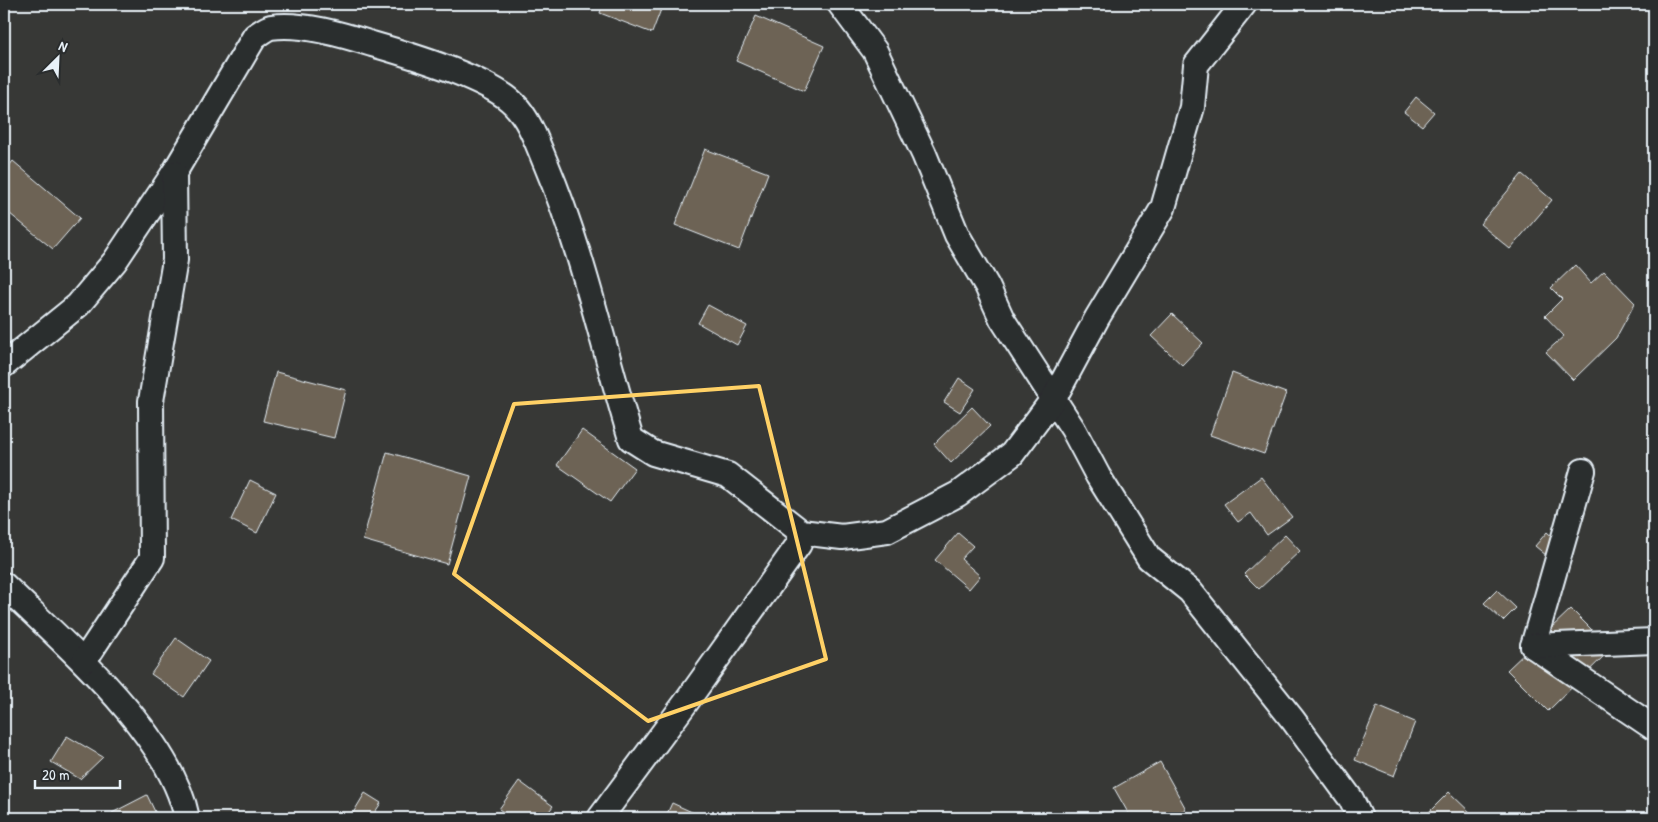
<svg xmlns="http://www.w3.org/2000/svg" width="1658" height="822" viewBox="0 0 1658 822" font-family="'Patrick Hand',sans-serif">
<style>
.building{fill:#6d6354;stroke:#e8f1f8}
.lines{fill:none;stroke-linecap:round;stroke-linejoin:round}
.minor-casing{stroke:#e8f1f8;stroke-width:28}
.minor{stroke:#2a2d2e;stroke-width:24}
.marked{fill:none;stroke:#ffd166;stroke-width:4;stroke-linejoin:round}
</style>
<rect width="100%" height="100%" fill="#373836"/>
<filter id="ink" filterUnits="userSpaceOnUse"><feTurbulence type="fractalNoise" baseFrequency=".02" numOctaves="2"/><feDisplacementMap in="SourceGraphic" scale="10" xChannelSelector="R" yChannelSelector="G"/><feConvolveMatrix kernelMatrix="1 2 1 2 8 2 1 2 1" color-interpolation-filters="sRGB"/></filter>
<g filter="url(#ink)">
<!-- building -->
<g class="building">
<polygon points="603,4 663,4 652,33 600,13"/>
<polygon points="756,16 824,46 804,91 736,61"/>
<polygon points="1416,97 1434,112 1422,126 1404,112"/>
<polygon points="705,149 768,173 739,250 675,225"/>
<polygon points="13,161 80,218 53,249 4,209 4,172"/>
<polygon points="1522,174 1552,200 1510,249 1480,224"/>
<polygon points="1575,265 1591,283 1604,271 1635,303 1616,338 1573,380 1546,352 1564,336 1545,316 1562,299 1551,288"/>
<polygon points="708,305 747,326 737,345 698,323"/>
<polygon points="1654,312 1654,323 1649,317"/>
<polygon points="1172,314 1203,343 1182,365 1151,336"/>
<polygon points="276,372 346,390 334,438 263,421"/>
<polygon points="1232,373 1286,393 1264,454 1210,435"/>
<polygon points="959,378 975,389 960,412 944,402"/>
<polygon points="972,407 990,426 951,463 934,444"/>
<polygon points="582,430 635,468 610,502 557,465"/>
<polygon points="387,452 471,476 447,564 363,540"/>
<polygon points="1261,477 1292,517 1267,535 1251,513 1238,522 1224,504"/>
<polygon points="250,480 276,493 257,533 231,520"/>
<polygon points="1547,532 1558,542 1547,556 1535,546"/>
<polygon points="958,533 973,546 961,559 980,576 969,589 935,560"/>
<polygon points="1285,535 1300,551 1259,589 1244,574"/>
<polygon points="1497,590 1516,608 1503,621 1484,603"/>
<polygon points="1571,609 1611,649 1548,711 1507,670"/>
<polygon points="176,638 209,661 184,697 151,674"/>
<polygon points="1377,706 1415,722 1394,776 1355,760"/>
<polygon points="67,736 103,757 80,779 51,762"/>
<polygon points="1160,762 1186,809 1168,818 1131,818 1114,788"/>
<polygon points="519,781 553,806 544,818 511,818 499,809"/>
<polygon points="1449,792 1476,818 1423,818"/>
<polygon points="365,793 381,803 371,818 350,818"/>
<polygon points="147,795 158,818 115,818 112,813"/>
<polygon points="672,803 705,818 665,818"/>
</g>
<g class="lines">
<!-- minor casing -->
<g class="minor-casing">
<g id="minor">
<polyline points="840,4 875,51 924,154 957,235 987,286 1002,319 1073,429 1098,476 1149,558 1190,591 1293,720 1351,799 1360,818"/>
<path d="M4,365L78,305L115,261L174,173L255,36C260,33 266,28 271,27C300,22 344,35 372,44C407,54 489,78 514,104C530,120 537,143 546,164C583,252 603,347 631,439L653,453L728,475L801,532"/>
<polyline points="1583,471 1533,646 1654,728"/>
<path d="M4,585C64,644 170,733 187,818"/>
<polyline points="1533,646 1654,641"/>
<polyline points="84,661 152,558 151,401 175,260 174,173"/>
<polyline points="600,818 687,701 799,544 801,532 842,537 887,531 958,494 1012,454 1054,398 1097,318 1163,208 1192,107 1196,65 1244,4"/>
</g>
</g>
<!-- minor -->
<use href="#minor" class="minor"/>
</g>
</g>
<!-- marked area -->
<path class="marked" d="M759,386L826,659L648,721L454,574L514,404Z"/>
<!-- margin -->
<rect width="1658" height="822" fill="none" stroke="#2a2d2e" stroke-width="20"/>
<rect x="10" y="10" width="1638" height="802" fill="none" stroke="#e8f1f8" stroke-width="2" filter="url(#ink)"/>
<!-- north arrow -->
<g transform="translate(58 58) rotate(24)" stroke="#2a2d2e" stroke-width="4" paint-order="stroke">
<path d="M0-4L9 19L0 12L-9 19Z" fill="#e8f1f8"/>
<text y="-8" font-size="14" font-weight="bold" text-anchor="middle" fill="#e8f1f8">N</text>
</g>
<!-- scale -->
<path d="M35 780v8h85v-8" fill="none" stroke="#e8f1f8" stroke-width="2.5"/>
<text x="42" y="780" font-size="15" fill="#e8f1f8" stroke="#2a2d2e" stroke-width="4" paint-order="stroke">20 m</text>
</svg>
